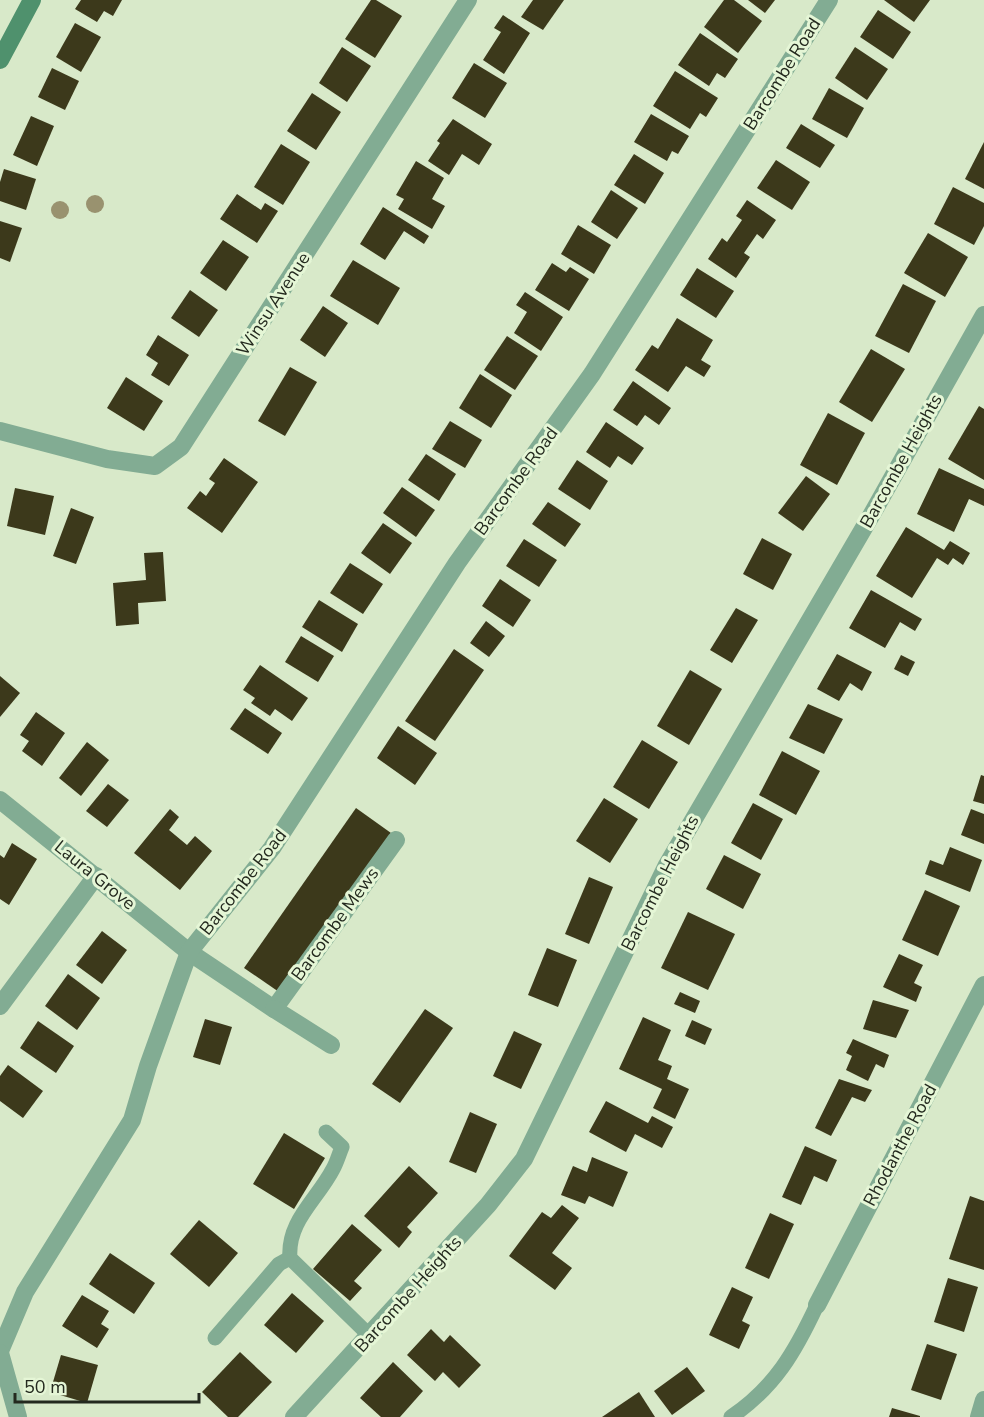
<svg xmlns="http://www.w3.org/2000/svg" width="984" height="1417" viewBox="0 0 984 1417" font-family="'Nunito Sans',sans-serif">
<style>
.building{fill:#3c391b}
.lines{fill:none;stroke-linecap:round;stroke-linejoin:round}
.lane{stroke:#82ac93;stroke-width:15}
.street{stroke:#82ac93;stroke-width:18}
.secondary{stroke:#4f916d;stroke-width:18}
.tree{fill:#99926f}
.labels{text-anchor:middle;dominant-baseline:central;stroke-width:6;stroke-linejoin:round;paint-order:stroke}
.street-label{font-size:18px;fill:#23291e;stroke:#e5f6d6}
</style>
<rect width="100%" height="100%" fill="#d8e9c9"/>
<!-- building -->
<g class="building">
<polygon points="81,0 122,0 113,16 104,11 97,22 75,9"/>
<polygon points="371,0 376,0 402,16 375,58 345,39"/>
<polygon points="533,0 564,0 543,30 521,17"/>
<polygon points="724,0 734,0 762,21 738,53 704,27"/>
<polygon points="748,0 775,0 765,13"/>
<polygon points="884,0 930,0 914,22"/>
<polygon points="878,10 911,32 893,59 860,37"/>
<polygon points="503,15 530,33 504,74 483,60 501,32 494,28"/>
<polygon points="75,23 101,37 81,72 56,57"/>
<polygon points="700,33 738,59 725,78 717,73 709,86 678,65"/>
<polygon points="342,47 371,66 347,102 319,83"/>
<polygon points="855,47 888,69 867,100 835,78"/>
<polygon points="474,63 507,83 485,118 452,98"/>
<polygon points="52,68 79,81 65,110 38,97"/>
<polygon points="675,71 718,98 706,117 700,113 690,129 653,106"/>
<polygon points="829,88 864,108 847,138 812,119"/>
<polygon points="312,93 341,112 316,150 287,131"/>
<polygon points="651,114 689,136 678,154 672,151 667,161 634,142"/>
<polygon points="31,116 54,126 37,166 13,155"/>
<polygon points="453,119 492,144 479,165 462,154 449,175 428,161 440,143 437,141"/>
<polygon points="801,124 835,145 820,168 786,148"/>
<polygon points="984,142 984,189 965,179"/>
<polygon points="281,144 310,162 283,205 254,187"/>
<polygon points="634,154 664,173 645,204 614,185"/>
<polygon points="776,160 810,182 792,210 757,188"/>
<polygon points="416,161 444,178 432,199 445,206 432,229 398,209 404,199 396,195"/>
<polygon points="4,169 36,179 26,210 0,201 0,182"/>
<polygon points="953,187 984,203 984,226 974,245 934,224"/>
<polygon points="611,190 638,208 617,239 591,222"/>
<polygon points="237,194 261,210 265,203 278,211 257,243 220,219"/>
<polygon points="747,200 776,220 763,239 757,234 744,253 750,257 736,278 708,259 722,238 727,242 742,220 736,216"/>
<polygon points="383,207 429,236 424,244 404,231 385,260 360,244"/>
<polygon points="0,221 22,228 10,262 0,258"/>
<polygon points="578,225 611,245 594,274 561,254"/>
<polygon points="928,233 968,257 945,297 904,273"/>
<polygon points="223,240 249,257 226,291 200,273"/>
<polygon points="353,260 400,288 378,325 330,296"/>
<polygon points="552,263 566,272 570,267 589,279 569,311 535,290"/>
<polygon points="697,268 734,291 716,318 680,295"/>
<polygon points="903,284 936,301 909,353 875,336"/>
<polygon points="190,290 218,310 199,337 171,318"/>
<polygon points="525,292 563,317 541,351 514,333 527,312 516,305"/>
<polygon points="323,306 348,323 325,357 300,340"/>
<polygon points="677,318 713,340 701,360 711,366 704,377 686,366 668,392 635,370 652,345 658,349"/>
<polygon points="158,335 189,355 169,386 151,375 158,363 146,355"/>
<polygon points="507,336 538,356 515,390 484,370"/>
<polygon points="871,349 905,369 872,422 839,402"/>
<polygon points="290,367 317,382 285,436 258,421"/>
<polygon points="480,374 512,395 491,428 459,408"/>
<polygon points="126,377 163,401 144,431 107,408"/>
<polygon points="633,381 671,408 659,425 645,415 637,426 613,410"/>
<polygon points="979,406 984,409 984,480 948,459"/>
<polygon points="828,413 865,433 837,485 800,465"/>
<polygon points="450,421 482,440 465,468 432,449"/>
<polygon points="606,422 644,448 632,465 618,456 610,468 586,452"/>
<polygon points="426,454 456,474 439,501 408,480"/>
<polygon points="224,458 258,482 222,533 187,508 200,491 206,496 215,483 209,479"/>
<polygon points="577,460 608,481 590,510 558,489"/>
<polygon points="939,468 984,489 984,506 969,499 954,532 917,514"/>
<polygon points="806,476 830,494 803,531 778,513"/>
<polygon points="402,487 435,510 416,537 383,513"/>
<polygon points="15,488 54,496 45,535 7,526"/>
<polygon points="548,502 581,524 565,547 532,524"/>
<polygon points="71,508 94,517 76,564 53,556"/>
<polygon points="383,523 412,543 390,574 361,553"/>
<polygon points="906,527 944,550 950,541 970,553 963,565 953,558 948,565 937,558 912,598 876,576"/>
<polygon points="762,538 792,554 773,590 743,574"/>
<polygon points="524,539 557,560 539,587 506,566"/>
<polygon points="163,552 166,601 138,603 139,624 116,626 113,583 146,580 144,553"/>
<polygon points="350,563 383,584 363,614 330,593"/>
<polygon points="500,579 531,600 513,627 482,606"/>
<polygon points="871,590 922,619 915,631 900,622 885,648 849,628"/>
<polygon points="319,600 358,624 342,652 302,627"/>
<polygon points="736,608 758,620 732,663 710,650"/>
<polygon points="486,621 505,636 489,657 470,643"/>
<polygon points="301,636 334,656 318,682 285,662"/>
<polygon points="454,649 484,670 435,741 405,721"/>
<polygon points="837,654 872,672 862,691 850,683 839,701 817,689"/>
<polygon points="901,655 915,662 908,676 894,669"/>
<polygon points="260,665 308,698 292,721 275,709 270,716 251,703 255,698 243,690"/>
<polygon points="690,670 722,689 689,745 657,726"/>
<polygon points="0,676 20,693 0,717"/>
<polygon points="808,704 843,719 824,754 789,738"/>
<polygon points="245,708 282,733 268,754 230,729"/>
<polygon points="36,712 65,733 42,766 22,751 29,741 20,735"/>
<polygon points="398,726 437,753 415,785 377,758"/>
<polygon points="642,740 678,762 649,809 613,787"/>
<polygon points="87,742 109,760 81,796 59,778"/>
<polygon points="782,751 820,771 796,815 759,795"/>
<polygon points="981,775 984,776 984,804 973,801"/>
<polygon points="108,784 129,800 107,827 86,811"/>
<polygon points="604,798 638,819 610,863 576,841"/>
<polygon points="753,803 783,819 761,860 731,843"/>
<polygon points="356,808 391,833 279,992 244,968"/>
<polygon points="170,809 179,817 169,830 187,845 195,836 212,851 180,890 134,853"/>
<polygon points="971,809 984,814 984,844 961,835"/>
<polygon points="12,843 37,859 9,905 0,899 0,855 4,858"/>
<polygon points="950,847 982,860 970,892 925,874 930,860 943,865"/>
<polygon points="724,855 761,874 743,909 706,889"/>
<polygon points="589,877 613,887 589,944 565,934"/>
<polygon points="925,890 960,906 938,956 902,940"/>
<polygon points="688,912 735,934 708,990 661,968"/>
<polygon points="102,931 127,950 102,984 76,965"/>
<polygon points="547,948 577,960 558,1007 528,995"/>
<polygon points="899,954 923,965 914,983 922,987 916,1002 883,987"/>
<polygon points="68,974 100,998 77,1030 45,1006"/>
<polygon points="680,992 700,1001 695,1013 674,1004"/>
<polygon points="873,1000 909,1010 896,1038 863,1029"/>
<polygon points="425,1009 453,1028 400,1103 372,1084"/>
<polygon points="643,1017 671,1030 658,1060 672,1066 667,1079 689,1089 675,1119 653,1108 662,1089 619,1069"/>
<polygon points="205,1019 232,1027 220,1065 193,1057"/>
<polygon points="692,1020 712,1029 705,1045 685,1036"/>
<polygon points="38,1021 74,1046 56,1073 20,1048"/>
<polygon points="514,1031 542,1044 521,1089 493,1076"/>
<polygon points="853,1039 889,1055 884,1068 876,1064 868,1081 846,1070 852,1056 846,1053"/>
<polygon points="8,1065 43,1091 23,1118 0,1101 0,1076"/>
<polygon points="839,1079 872,1090 865,1102 852,1097 831,1136 815,1128"/>
<polygon points="606,1101 648,1123 652,1116 673,1127 662,1148 635,1134 626,1152 589,1132"/>
<polygon points="470,1112 497,1124 476,1173 449,1162"/>
<polygon points="284,1133 325,1158 294,1209 253,1184"/>
<polygon points="805,1146 837,1160 827,1182 814,1176 801,1205 782,1197"/>
<polygon points="592,1157 628,1172 613,1207 589,1196 585,1204 561,1195 573,1166 587,1172"/>
<polygon points="409,1166 438,1193 407,1227 412,1232 399,1248 364,1216"/>
<polygon points="970,1196 984,1201 984,1270 949,1259"/>
<polygon points="562,1205 579,1218 552,1253 572,1268 555,1290 509,1256 542,1212 551,1218"/>
<polygon points="770,1213 794,1224 769,1279 745,1268"/>
<polygon points="199,1220 238,1253 209,1287 170,1254"/>
<polygon points="352,1224 382,1250 354,1281 362,1288 350,1301 313,1269"/>
<polygon points="110,1253 155,1283 134,1314 89,1284"/>
<polygon points="948,1278 978,1287 964,1332 934,1322"/>
<polygon points="732,1287 753,1297 742,1321 750,1325 739,1349 709,1335"/>
<polygon points="292,1293 324,1321 296,1353 264,1325"/>
<polygon points="82,1295 109,1311 101,1324 109,1329 97,1348 62,1326"/>
<polygon points="431,1329 444,1342 450,1335 481,1365 459,1388 443,1372 435,1381 407,1355"/>
<polygon points="927,1344 957,1354 941,1400 911,1390"/>
<polygon points="240,1352 272,1382 238,1417 228,1417 202,1392"/>
<polygon points="61,1355 98,1365 87,1403 50,1392"/>
<polygon points="393,1362 423,1391 400,1417 381,1417 360,1398"/>
<polygon points="687,1367 705,1391 672,1415 654,1391"/>
<polygon points="639,1392 655,1417 602,1417"/>
<polygon points="892,1408 920,1416 920,1417 889,1417"/>
</g>
<g class="lines">
<!-- lane -->
<g class="lane">
<path d="M326,1132L342,1147C339,1154 337,1162 333,1169C317,1200 287,1221 290,1258L370,1336"/>
<polyline points="215,1338 279,1264 290,1258"/>
<path d="M731,1417C775,1387 795,1352 817,1305"/>
</g>
<!-- street -->
<g class="street">
<polyline points="0,431 107,459 155,466 181,447 468,0"/>
<polyline points="0,800 189,952 274,1009 396,840"/>
<polyline points="0,1006 96,876"/>
<polyline points="274,1009 331,1045"/>
<polyline points="817,1305 984,985"/>
<polyline points="0,1351 25,1292 132,1120 148,1066 189,952 272,848 457,563 592,374 829,0"/>
<polyline points="0,1353 18,1417"/>
<polyline points="294,1417 488,1205 524,1159 667,865 872,514 984,315"/>
<polyline points="979,1417 984,1400"/>
</g>
<!-- secondary -->
<polyline class="secondary" points="0,60 32,0"/>
</g>
<!-- trees -->
<g class="tree">
<circle cx="95" cy="204" r="9"/>
<circle cx="60" cy="210" r="9"/>
</g>
<g class="labels">
<!-- street labels -->
<g class="street-label">
<text transform="translate(782 74) rotate(-58)">Barcombe Road</text>
<text transform="translate(273 304) rotate(-57)">Winsu Avenue</text>
<text transform="translate(901 461) rotate(-61)">Barcombe Heights</text>
<text transform="translate(516 481) rotate(-54)">Barcombe Road</text>
<text transform="translate(95 875) rotate(39)">Laura Grove</text>
<text transform="translate(243 882) rotate(-52)">Barcombe Road</text>
<text transform="translate(660 883) rotate(-63)">Barcombe Heights</text>
<text transform="translate(335 924) rotate(-54)">Barcombe Mews</text>
<text transform="translate(900 1145) rotate(-62)">Rhodanthe Road</text>
<text transform="translate(408 1294) rotate(-48)">Barcombe Heights</text>
</g>
</g>
<!-- scale -->
<path d="M15 1393v9h184v-9" fill="none" stroke="#23291e" stroke-width="3"/>
<text x="24" y="1393" font-size="18" fill="#23291e" stroke="#e5f6d6" stroke-width="4.5" paint-order="stroke">50 m</text>
</svg>
